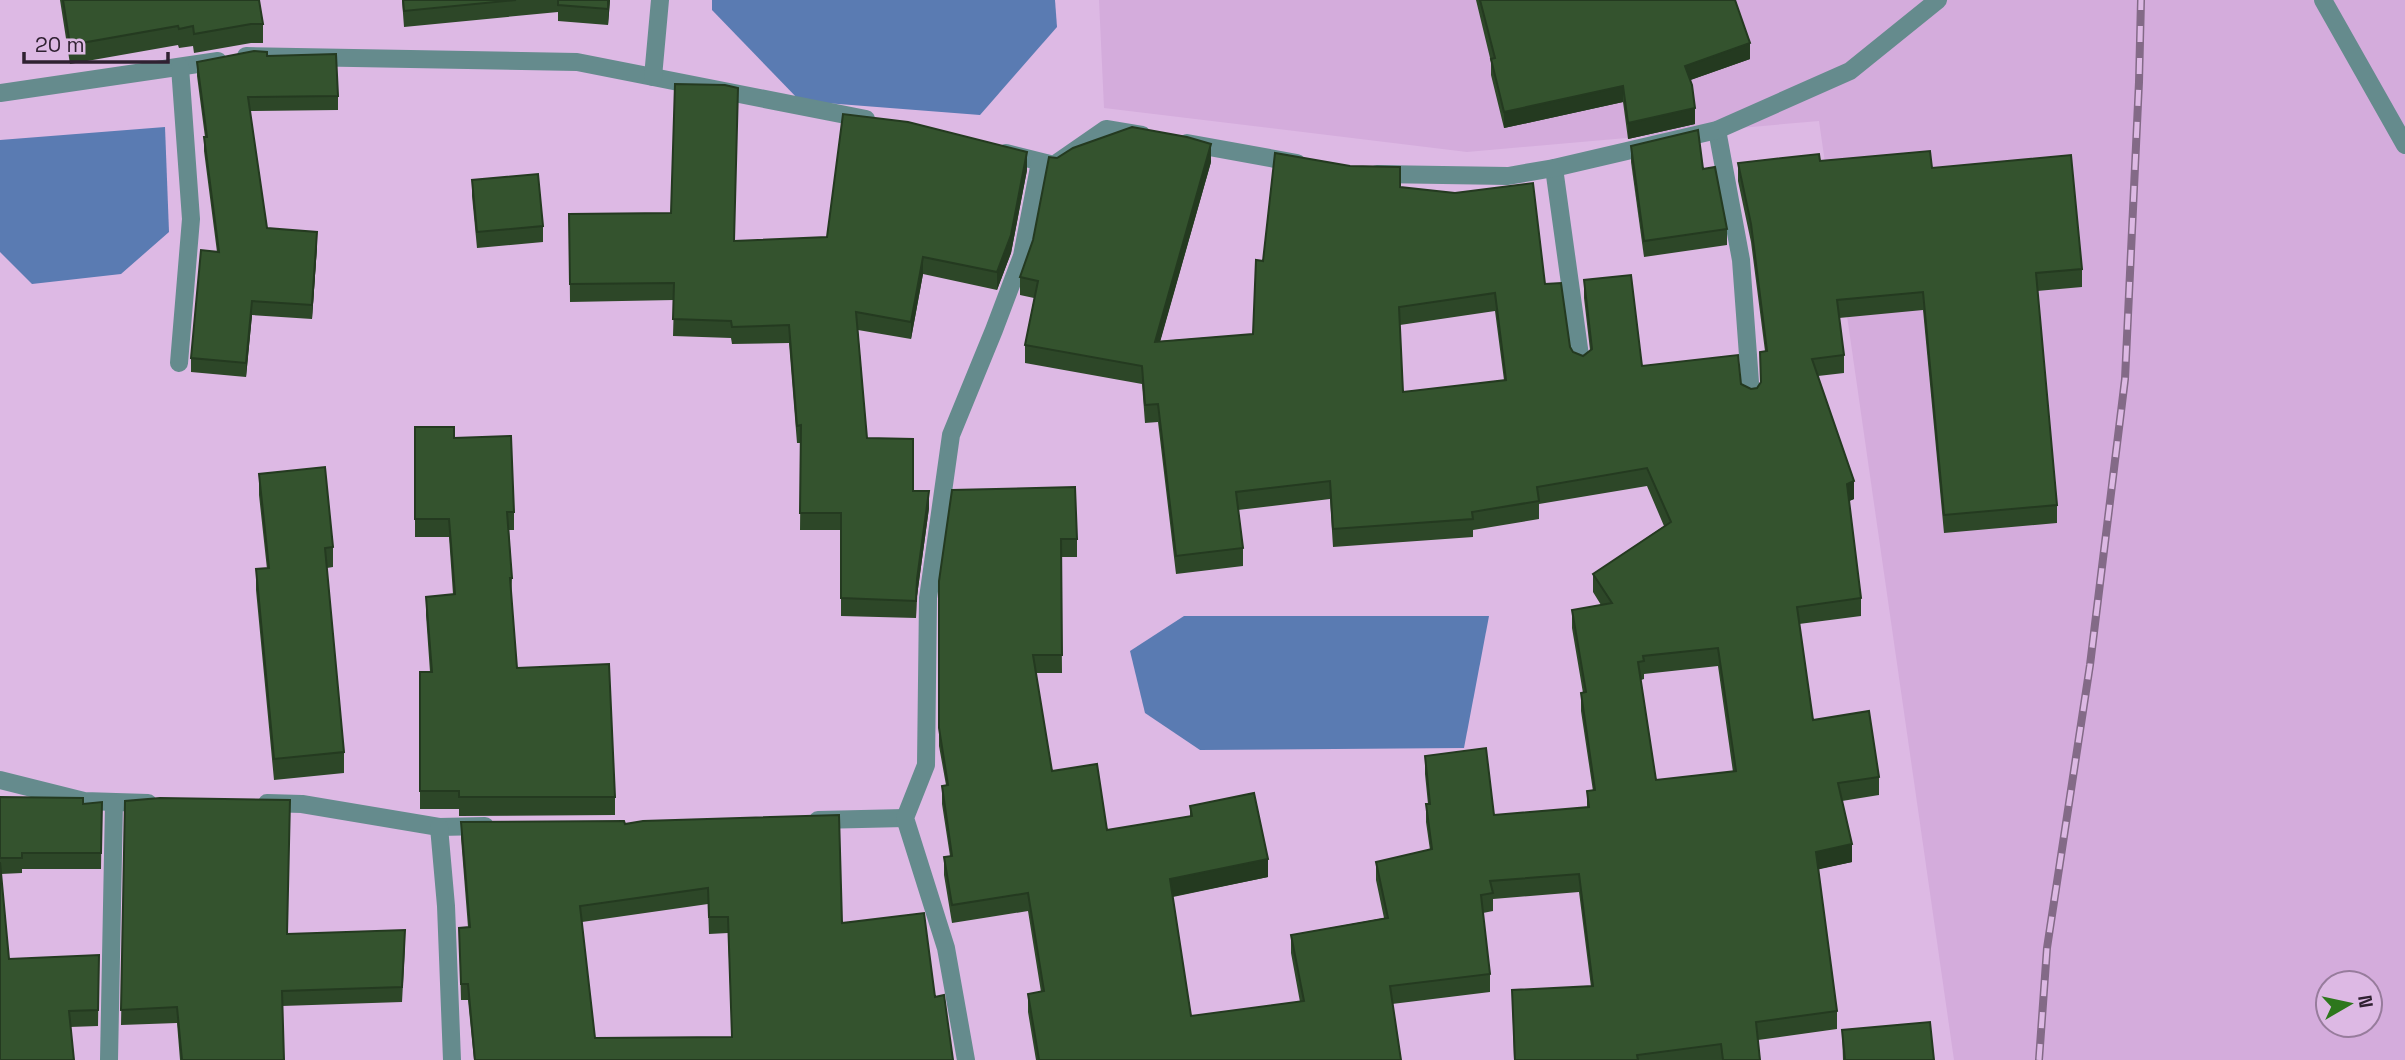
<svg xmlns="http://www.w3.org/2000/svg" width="2405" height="1060" viewBox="0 0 2405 1060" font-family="'Space Grotesk',sans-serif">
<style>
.built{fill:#d4acdc;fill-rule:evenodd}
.water{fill:#5a7bb2}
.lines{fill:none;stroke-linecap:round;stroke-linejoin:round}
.street{stroke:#658b8d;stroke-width:18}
.rail-casing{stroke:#836a87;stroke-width:8}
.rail{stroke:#ddb9e4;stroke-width:5;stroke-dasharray:16;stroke-linecap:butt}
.wall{fill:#2d4728;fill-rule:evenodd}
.shaded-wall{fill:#243a20}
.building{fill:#34532e;stroke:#243a20;stroke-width:2;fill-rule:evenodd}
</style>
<rect width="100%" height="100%" fill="#ddb9e4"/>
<!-- built -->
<path class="built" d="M1099,0H2405V1060H1954L1819,121L1467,152L1104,108ZM2328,983H2370V1025H2328Z"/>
<!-- water -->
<g class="water">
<polygon points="712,0 1055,0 1057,27 980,115 800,101 712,10"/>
<polygon points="165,127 169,232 121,274 32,284 0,252 0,140"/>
<polygon points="1184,616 1489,616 1464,748 1200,750 1145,713 1130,651"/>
</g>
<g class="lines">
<!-- street -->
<g class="street">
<polyline points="2323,0 2405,145"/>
<polyline points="246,56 577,62 866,119"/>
<polyline points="653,77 660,0"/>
<polyline points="0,93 218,61"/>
<polyline points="1717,130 1741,260 1751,396"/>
<polyline points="1187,143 1297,163"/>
<polyline points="1006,153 1054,165 1106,129 1142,135"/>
<polyline points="1554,168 1581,363"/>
<polyline points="1377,174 1508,176 1554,168 1717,130 1850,71 1938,0"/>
<polyline points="179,363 191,219 180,67"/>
<polyline points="0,780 84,801 148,803"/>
<polyline points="267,803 302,804 439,827 485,826"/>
<polyline points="818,820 905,818"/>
<polyline points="439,827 446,906 452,1060"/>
<polyline points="109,1060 114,803"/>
<polyline points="966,1060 946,948 905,818 926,765 928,598 951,435 994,330 1022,256 1040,162"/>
</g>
<!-- rail casing -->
<g class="rail-casing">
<polyline id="rail" points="2039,1060 2047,948 2090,665 2125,379 2139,82 2141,0"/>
</g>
<!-- rail -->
<use href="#rail" class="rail"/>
</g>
<!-- wall -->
<g class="wall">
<polygon points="60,0 259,0 263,24 263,43 251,43 194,53 193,46 179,48 178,45 70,64"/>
<polygon points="402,0 610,0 608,25 558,21 558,12 404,27"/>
<polygon points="1476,0 1735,0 1750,59 1690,80 1695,124 1628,139 1623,102 1504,128 1491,75 1491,62"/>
<polygon points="267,56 338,96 338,110 250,111 267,228 317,246 312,319 252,315 246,377 191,372 191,358 217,252 204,151 204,137 205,137 197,76 197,62"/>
<polygon points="1631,146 1703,169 1727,229 1727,245 1644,257 1631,162"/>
<path d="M1820,161L1932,168L2082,269V287L2037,291L2057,505V523L1944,533L1923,310L1839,318L1844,355V373L1818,376L1854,499L1849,501L1861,598V616L1799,624L1813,720L1879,777V795L1842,801L1852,862L1818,869L1837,1011V1029L1758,1040L1760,1060H1514L1512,990L1591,987L1579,892L1493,899V911L1483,913L1490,974V992L1392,1004L1401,1060H1036L1028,1012V994L1041,992L1028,911L952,923L944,875V857L950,856L942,804V786L946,785L939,746V581L952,490L1077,539V557H1061L1062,673H1036L1052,771L1107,830L1190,816V806L1268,877L1173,897L1191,1016L1300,1002L1291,953V935L1384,918L1376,880V862L1430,850L1426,822V804H1428L1425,774V756L1494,815L1587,807V791H1593L1581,711V693H1583L1572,628V610L1601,605L1593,592V574L1664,526L1647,486L1539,504V519L1473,530V537L1333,547L1330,499L1238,510L1243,548V566L1176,574L1158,422L1145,423L1142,384L1025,363V345L1034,298L1020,295V277L1211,162L1160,341L1253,334L1263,261L1400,187L1545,284L1573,352L1583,356L1590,350L1584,298V280L1642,366L1741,384L1751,389L1757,388L1761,383L1760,352L1765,351L1751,242L1738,181V163ZM1495,311L1504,380L1403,392L1400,325ZM1718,666L1733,772L1656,780L1641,680L1644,679V674Z"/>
<polygon points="1027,170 1011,253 997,290 923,274 911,339 858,330 867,438 913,491 929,508 917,596 916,618 841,616 841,530 800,530 801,443 797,443 789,343 732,344 731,338 673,336 674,300 570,302 569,214 734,241 827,237"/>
<polygon points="472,180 543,226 543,242 477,248 472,196"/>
<polygon points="415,427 514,512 514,530 509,530 512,578 511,596 517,668 615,797 615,815 459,816 459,809 420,809 420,672 430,672 426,615 426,597 453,594 449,537 415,537"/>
<polygon points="259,474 333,547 333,567 327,568 344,752 344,773 274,780 256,590 256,569 267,569 259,495"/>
<polygon points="0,797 83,804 102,802 101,869 22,869 22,873 1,874 9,959 99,955 98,1026 70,1027 0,1060"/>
<polygon points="125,801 287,934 405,946 402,1002 282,1006 284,1060 180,1060 177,1023 121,1025"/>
<path d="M461,822L625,824L842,923L935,997L953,1060H474L468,1000H461L459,928L468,927L461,838ZM708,904L709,934L728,933L732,1037L595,1038L582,922Z"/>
<polygon points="1842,1030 1934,1060 1843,1060"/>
</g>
<!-- shaded-wall -->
<g class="shaded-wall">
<polygon points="608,0 610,0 608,25"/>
<polygon points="1750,43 1750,59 1685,82 1685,66"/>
<polygon points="1623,86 1623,102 1504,128 1504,112"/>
<polygon points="1695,108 1695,124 1628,139 1628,123"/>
<polygon points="1211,144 1211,162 1155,360 1155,342"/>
<polygon points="1027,152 1027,170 1011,253 997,290 997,272"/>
<polygon points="317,232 317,246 312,319 312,305"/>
<polygon points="923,257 923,274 911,339 911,322"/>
<polygon points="252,301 252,315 246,377 246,363"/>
<polygon points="1854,481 1854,499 1847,502 1847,484"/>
<polygon points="929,491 929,508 917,596 916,618 917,579"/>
<polygon points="1852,844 1852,862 1816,870 1816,852"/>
<polygon points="1268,859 1268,877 1170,897 1170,879"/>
</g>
<!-- building -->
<g class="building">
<polygon points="63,0 259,0 263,24 251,24 194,34 193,26 179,29 178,26 70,45"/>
<polygon points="403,0 516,0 404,11"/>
<polygon points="558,0 608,0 608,9 558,5"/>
<polygon points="1480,0 1735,0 1750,43 1685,66 1692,85 1695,108 1628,123 1623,86 1504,112 1491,59 1495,58"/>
<polygon points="254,51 267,52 267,56 336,54 338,96 248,97 267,228 317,232 312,305 252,301 246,363 191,358 201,250 219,252 204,137 207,137 197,62"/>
<polygon points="675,84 725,85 738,88 734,241 827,237 843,114 908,122 1027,152 1011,235 997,272 923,257 911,322 856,312 867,438 913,439 913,491 929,491 917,579 916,601 841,598 841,513 800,513 801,425 797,426 789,325 732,327 731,321 673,319 674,283 570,284 569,214 671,213"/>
<path d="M1132,127L1187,137L1211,144L1155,342L1253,334L1256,260L1263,261L1275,153L1350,166L1400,167V187L1455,193L1533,183L1545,284L1561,283L1570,347L1573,352L1583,356L1592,349L1584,280L1631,275L1642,366L1738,355L1741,384L1751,389L1757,388L1761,382L1760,352L1767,351L1751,224L1738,163L1819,154L1820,161L1930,151L1932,168L2071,155L2082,269L2036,273L2057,505L1944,515L1923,292L1837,300L1844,355L1812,359L1854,481L1847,484L1861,598L1797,607L1813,720L1869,711L1879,777L1838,783L1852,844L1816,852L1837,1011L1756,1022L1760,1060H1723L1721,1044L1637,1055L1638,1060H1515L1512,990L1593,986L1579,874L1490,881L1493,893L1481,895L1490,974L1390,986L1401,1060H1039L1028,994L1044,991L1028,893L952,905L944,857L952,856L942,786L948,785L939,728V581L952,490L1075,487L1077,539H1061L1062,655H1033L1052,771L1097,764L1107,830L1192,816L1190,806L1254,793L1268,859L1170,879L1191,1016L1304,1001L1291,935L1388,918L1376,862L1432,849L1426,804H1430L1425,756L1486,748L1494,815L1589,807L1587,791L1595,790L1581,693L1586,692L1572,610L1612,603L1593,574L1671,522L1647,468L1537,487L1539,501L1472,512L1473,519L1333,529L1330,481L1236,492L1243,548L1176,556L1158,404L1145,405L1142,366L1025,345L1038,281L1020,277L1033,240L1049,157L1057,158L1073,148ZM1495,293L1506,380L1403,392L1399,307ZM1718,648L1736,771L1656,780L1638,662L1644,661L1643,656Z"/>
<polygon points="1698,130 1703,169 1715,167 1727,229 1644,241 1631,146"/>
<polygon points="538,174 543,226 477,232 472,180"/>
<polygon points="415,427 454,427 454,438 511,436 514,512 507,512 512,578 510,578 517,668 609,664 615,797 459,797 459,791 420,791 420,672 432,672 426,597 455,594 449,519 415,519"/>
<polygon points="325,467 333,547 325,548 344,752 274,759 256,569 269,568 259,474"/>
<polygon points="0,797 83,798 83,804 102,802 101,853 22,853 22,858 0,858"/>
<polygon points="160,798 290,800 287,934 405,930 402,987 282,991 284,1060 182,1060 177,1007 121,1010 125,801"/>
<path d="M839,815L842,923L924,913L935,997L944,995L953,1060H475L468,984H461L459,928L470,927L461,822L624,821L625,824L643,821ZM708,888L709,917H728L732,1037L595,1038L580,906Z"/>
<polygon points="0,862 9,959 99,955 98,1010 69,1011 74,1060 0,1060"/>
<polygon points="1930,1022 1934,1060 1845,1060 1842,1030"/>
</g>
<!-- north arrow -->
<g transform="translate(2349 1004) rotate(81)"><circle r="33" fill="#ddb9e4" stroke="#977c9c" stroke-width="2"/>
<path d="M0-5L12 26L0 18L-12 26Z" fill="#2d771c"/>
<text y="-10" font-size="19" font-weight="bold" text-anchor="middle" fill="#2f2131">N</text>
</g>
<!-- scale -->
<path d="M24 52v10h144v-10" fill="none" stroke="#2f2131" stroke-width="3.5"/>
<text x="35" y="52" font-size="21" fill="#2f2131" stroke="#ddb9e4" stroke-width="5" paint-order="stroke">20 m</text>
</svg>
